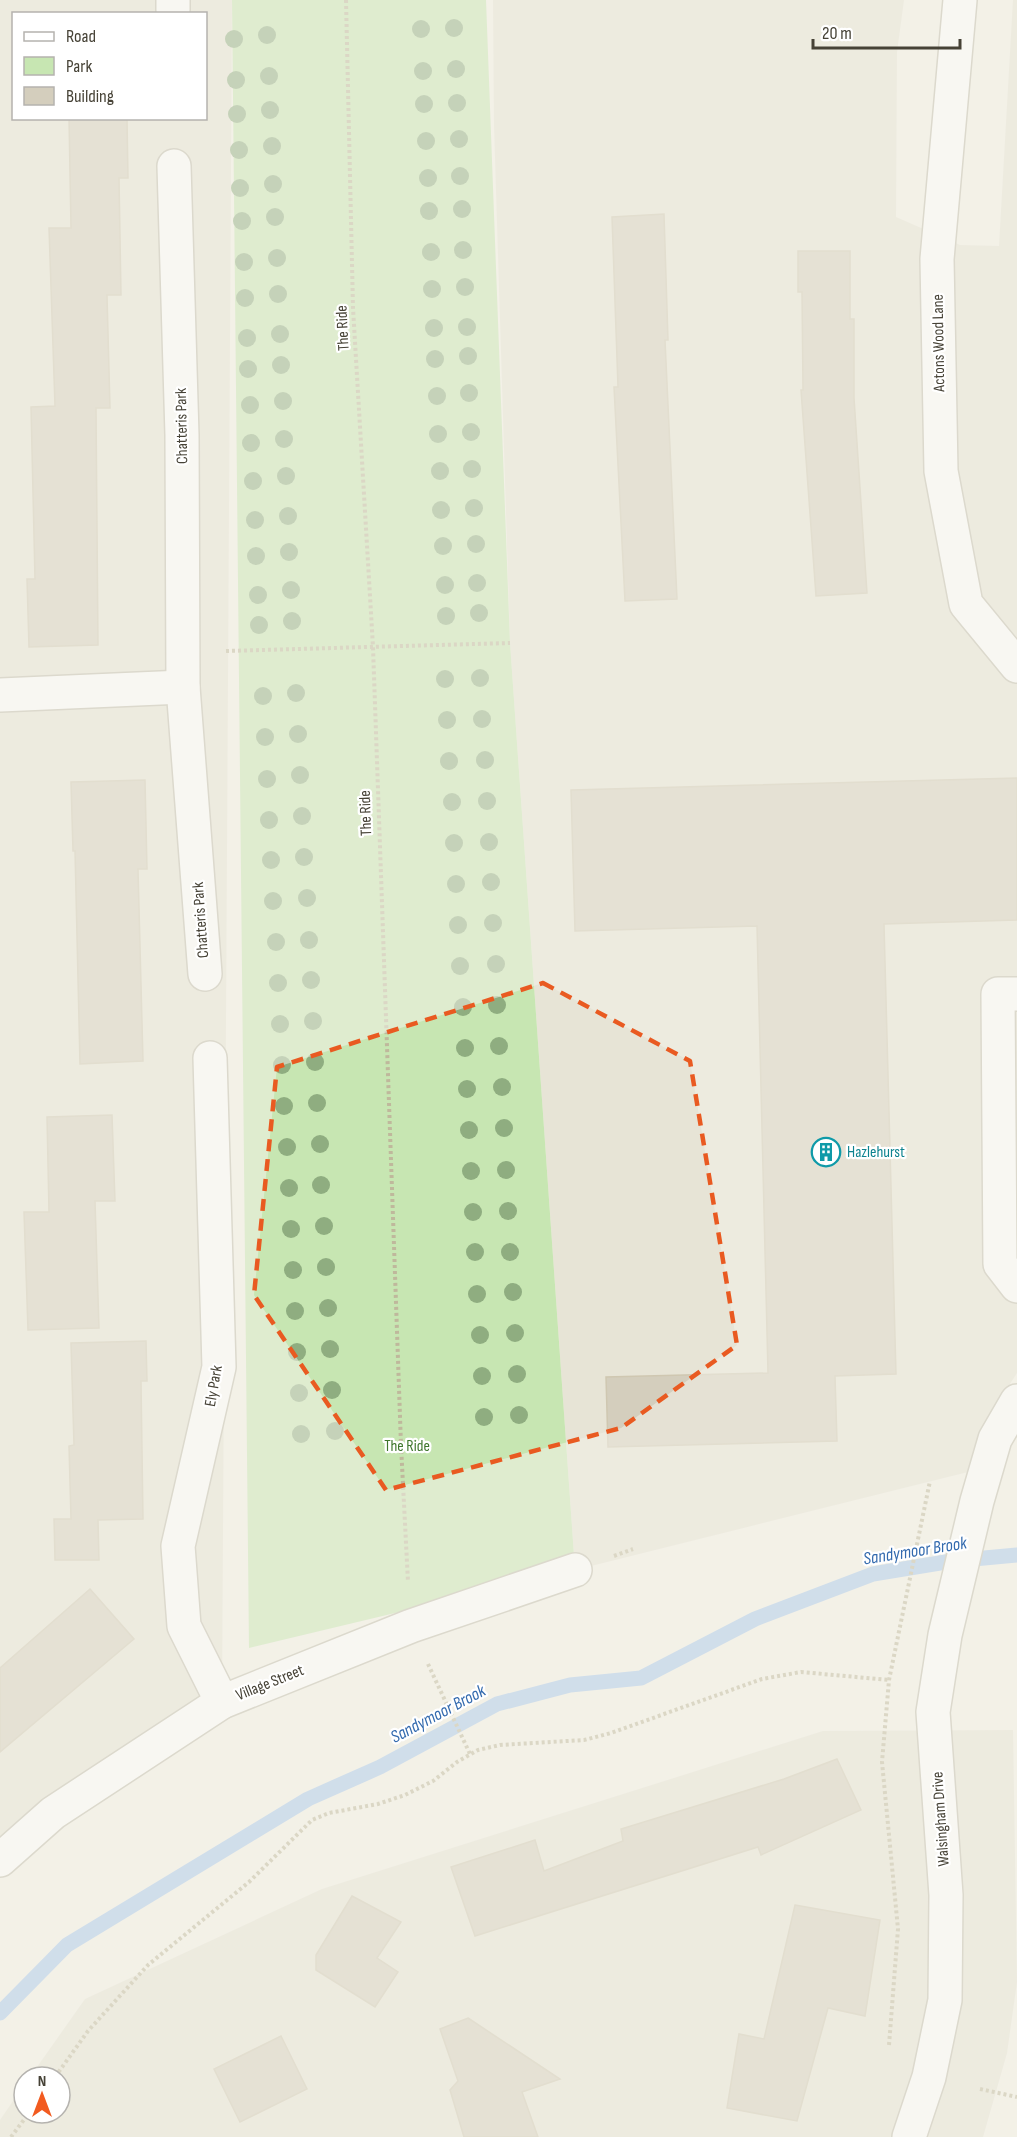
<svg xmlns="http://www.w3.org/2000/svg" width="1017" height="2137" viewBox="0 0 1017 2137" font-family="'Sofia Sans Condensed',sans-serif">
<style>
.residential{fill:#e7e4d6;fill-rule:evenodd}
.green{fill:#c7e6b2}
.lines{fill:none;stroke-linecap:round;stroke-linejoin:round}
.stream{stroke:#a6c7ee;stroke-width:15}
.building{fill:#d4cebd;stroke:#cfc7b1;stroke-width:1.5}
.minor-casing{stroke:#c1bdad;stroke-width:36}
.path{stroke:#bfb89c;stroke-width:4;stroke-dasharray:3 3;stroke-linecap:butt}
.minor{stroke:#fff;stroke-width:33}
.tree{fill:#8fad80}
.marked{fill:none;stroke:#e95a21;stroke-width:4.5;stroke-dasharray:12 8;stroke-linejoin:round}
.labels{text-anchor:middle;dominant-baseline:central;stroke-width:4.5;stroke-linejoin:round;paint-order:stroke}
.street-label{font-size:16px;fill:#464236;stroke:#fff}
.culture-label{font-size:16px;fill:#0d838f;stroke:#fff;text-anchor:start}
.park-label{font-size:16px;fill:#3e762c;stroke:#fff}
.water-label{font-size:18px;font-style:italic;fill:#336aae;stroke:#fff}
</style>
<rect width="100%" height="100%" fill="#f3f1e7"/>
<!-- residential -->
<g class="residential">
<path d="M0,0H232L222,1702L0,1860ZM14,14H206V118H14Z"/>
<polygon points="493,0 904,0 897,52 896,217 960,245 999,246 1013,0 1017,0 1017,1373 980,1430 968,1472 575,1570 510,643 494,125"/>
<polygon points="1013,1730 1017,1982 1007,2053 983,2137 0,2137 0,2120 24,2085 24,2113 60,2113 60,2077 30,2077 85,1999 322,1889 823,1731"/>
</g>
<!-- green -->
<polygon class="green" points="232,0 486,0 510,643 575,1570 249,1648"/>
<g class="lines">
<!-- stream -->
<polyline class="stream" points="0,2013 67,1945 308,1799 380,1767 497,1704 570,1685 641,1678 755,1619 873,1574 952,1561 1017,1555"/>
</g>
<!-- building -->
<g class="building">
<polygon points="69,118 127,118 128,178 119,178 121,295 107,295 110,408 96,408 98,645 29,647 27,579 35,579 31,407 55,406 49,228 71,228"/>
<polygon points="664,214 668,340 665,340 677,599 625,601 614,387 618,387 612,217"/>
<polygon points="798,251 850,251 850,319 854,319 854,398 867,593 816,596 801,390 803,390 802,292 798,292"/>
<polygon points="1017,778 1017,920 884,924 896,1374 835,1376 837,1441 608,1447 606,1377 768,1373 757,926 575,931 571,790"/>
<polygon points="145,780 147,869 138,869 143,1061 80,1064 75,851 73,851 71,782"/>
<polygon points="112,1115 115,1201 95,1201 99,1328 28,1330 24,1212 49,1212 47,1117"/>
<polygon points="146,1341 147,1381 141,1381 143,1519 98,1520 99,1560 55,1560 54,1519 71,1519 69,1446 74,1445 71,1343"/>
<polygon points="90,1589 134,1639 0,1752 0,1668"/>
<polygon points="837,1759 861,1810 761,1855 758,1847 475,1936 451,1867 535,1840 544,1871 623,1841 621,1829 784,1779"/>
<polygon points="352,1896 401,1922 377,1958 398,1972 375,2007 316,1970 316,1955"/>
<polygon points="795,1905 880,1920 865,2016 828,2008 797,2121 727,2108 739,2034 764,2039"/>
<polygon points="468,2018 560,2079 522,2092 538,2137 464,2137 450,2090 458,2081 440,2029"/>
<polygon points="281,2036 307,2089 240,2122 214,2069"/>
</g>
<g class="lines">
<!-- minor casing -->
<g class="minor-casing">
<g id="minor">
<polyline points="173,0 173,10"/>
<polyline points="960,0 937,259 941,471 966,604 1017,666"/>
<polyline points="174,166 182,435 183,687 205,974"/>
<polyline points="0,695 183,687"/>
<polyline points="1017,994 998,994 1000,1264 1017,1286"/>
<polyline points="210,1058 219,1367 178,1546 184,1626 222,1702"/>
<polyline points="0,1860 53,1813 222,1702 411,1626 575,1570"/>
<polyline points="909,2137 929,2077 945,2000 946,1895 933,1712 945,1635 977,1501 995,1439 1017,1401"/>
</g>
</g>
<!-- path -->
<g class="path">
<polyline points="346,0 353,308 373,647 401,1445 408,1582"/>
<polyline points="226,651 510,643"/>
<polyline points="614,1556 633,1549"/>
<polyline points="428,1664 470,1754"/>
<polyline points="889,2045 898,1929 882,1762 889,1680 930,1481"/>
<polyline points="55,2077 88,2031 148,1965 249,1882 312,1820 329,1813 378,1804 405,1795 433,1781 457,1762 478,1750 500,1745 584,1740 611,1733 762,1679 801,1672 889,1680"/>
<polyline points="980,2089 1017,2097"/>
<polyline points="11,2137 29,2113"/>
</g>
<!-- minor -->
<use href="#minor" class="minor"/>
</g>
<!-- trees -->
<g class="tree">
<circle cx="454" cy="28" r="9"/>
<circle cx="421" cy="29" r="9"/>
<circle cx="267" cy="35" r="9"/>
<circle cx="234" cy="39" r="9"/>
<circle cx="456" cy="69" r="9"/>
<circle cx="423" cy="71" r="9"/>
<circle cx="269" cy="76" r="9"/>
<circle cx="236" cy="80" r="9"/>
<circle cx="457" cy="103" r="9"/>
<circle cx="424" cy="104" r="9"/>
<circle cx="270" cy="110" r="9"/>
<circle cx="237" cy="114" r="9"/>
<circle cx="459" cy="139" r="9"/>
<circle cx="426" cy="141" r="9"/>
<circle cx="272" cy="146" r="9"/>
<circle cx="239" cy="150" r="9"/>
<circle cx="460" cy="176" r="9"/>
<circle cx="428" cy="178" r="9"/>
<circle cx="273" cy="184" r="9"/>
<circle cx="240" cy="188" r="9"/>
<circle cx="462" cy="209" r="9"/>
<circle cx="429" cy="211" r="9"/>
<circle cx="275" cy="217" r="9"/>
<circle cx="242" cy="221" r="9"/>
<circle cx="463" cy="250" r="9"/>
<circle cx="431" cy="252" r="9"/>
<circle cx="277" cy="258" r="9"/>
<circle cx="244" cy="262" r="9"/>
<circle cx="465" cy="287" r="9"/>
<circle cx="432" cy="289" r="9"/>
<circle cx="278" cy="294" r="9"/>
<circle cx="245" cy="298" r="9"/>
<circle cx="467" cy="327" r="9"/>
<circle cx="434" cy="328" r="9"/>
<circle cx="280" cy="334" r="9"/>
<circle cx="247" cy="338" r="9"/>
<circle cx="468" cy="356" r="9"/>
<circle cx="435" cy="359" r="9"/>
<circle cx="281" cy="365" r="9"/>
<circle cx="248" cy="369" r="9"/>
<circle cx="469" cy="393" r="9"/>
<circle cx="437" cy="396" r="9"/>
<circle cx="283" cy="401" r="9"/>
<circle cx="250" cy="405" r="9"/>
<circle cx="471" cy="432" r="9"/>
<circle cx="438" cy="434" r="9"/>
<circle cx="284" cy="439" r="9"/>
<circle cx="251" cy="443" r="9"/>
<circle cx="472" cy="469" r="9"/>
<circle cx="440" cy="471" r="9"/>
<circle cx="286" cy="476" r="9"/>
<circle cx="253" cy="481" r="9"/>
<circle cx="474" cy="508" r="9"/>
<circle cx="441" cy="510" r="9"/>
<circle cx="288" cy="516" r="9"/>
<circle cx="255" cy="520" r="9"/>
<circle cx="476" cy="544" r="9"/>
<circle cx="443" cy="546" r="9"/>
<circle cx="289" cy="552" r="9"/>
<circle cx="256" cy="556" r="9"/>
<circle cx="477" cy="583" r="9"/>
<circle cx="445" cy="585" r="9"/>
<circle cx="291" cy="590" r="9"/>
<circle cx="258" cy="595" r="9"/>
<circle cx="479" cy="613" r="9"/>
<circle cx="446" cy="616" r="9"/>
<circle cx="292" cy="621" r="9"/>
<circle cx="259" cy="625" r="9"/>
<circle cx="480" cy="678" r="9"/>
<circle cx="445" cy="679" r="9"/>
<circle cx="296" cy="693" r="9"/>
<circle cx="263" cy="696" r="9"/>
<circle cx="482" cy="719" r="9"/>
<circle cx="447" cy="720" r="9"/>
<circle cx="298" cy="734" r="9"/>
<circle cx="265" cy="737" r="9"/>
<circle cx="485" cy="760" r="9"/>
<circle cx="449" cy="761" r="9"/>
<circle cx="300" cy="775" r="9"/>
<circle cx="267" cy="779" r="9"/>
<circle cx="487" cy="801" r="9"/>
<circle cx="452" cy="802" r="9"/>
<circle cx="302" cy="816" r="9"/>
<circle cx="269" cy="820" r="9"/>
<circle cx="489" cy="842" r="9"/>
<circle cx="454" cy="843" r="9"/>
<circle cx="304" cy="857" r="9"/>
<circle cx="271" cy="860" r="9"/>
<circle cx="491" cy="882" r="9"/>
<circle cx="456" cy="884" r="9"/>
<circle cx="307" cy="898" r="9"/>
<circle cx="273" cy="901" r="9"/>
<circle cx="493" cy="923" r="9"/>
<circle cx="458" cy="925" r="9"/>
<circle cx="309" cy="940" r="9"/>
<circle cx="276" cy="942" r="9"/>
<circle cx="496" cy="964" r="9"/>
<circle cx="460" cy="966" r="9"/>
<circle cx="311" cy="980" r="9"/>
<circle cx="278" cy="983" r="9"/>
<circle cx="497" cy="1005" r="9"/>
<circle cx="463" cy="1007" r="9"/>
<circle cx="313" cy="1021" r="9"/>
<circle cx="280" cy="1024" r="9"/>
<circle cx="499" cy="1046" r="9"/>
<circle cx="465" cy="1048" r="9"/>
<circle cx="315" cy="1062" r="9"/>
<circle cx="282" cy="1065" r="9"/>
<circle cx="502" cy="1087" r="9"/>
<circle cx="467" cy="1089" r="9"/>
<circle cx="317" cy="1103" r="9"/>
<circle cx="284" cy="1106" r="9"/>
<circle cx="504" cy="1128" r="9"/>
<circle cx="469" cy="1130" r="9"/>
<circle cx="320" cy="1144" r="9"/>
<circle cx="287" cy="1147" r="9"/>
<circle cx="506" cy="1170" r="9"/>
<circle cx="471" cy="1171" r="9"/>
<circle cx="321" cy="1185" r="9"/>
<circle cx="289" cy="1188" r="9"/>
<circle cx="508" cy="1211" r="9"/>
<circle cx="473" cy="1212" r="9"/>
<circle cx="324" cy="1226" r="9"/>
<circle cx="291" cy="1229" r="9"/>
<circle cx="475" cy="1252" r="9"/>
<circle cx="510" cy="1252" r="9"/>
<circle cx="326" cy="1267" r="9"/>
<circle cx="293" cy="1270" r="9"/>
<circle cx="513" cy="1292" r="9"/>
<circle cx="477" cy="1294" r="9"/>
<circle cx="328" cy="1308" r="9"/>
<circle cx="295" cy="1311" r="9"/>
<circle cx="515" cy="1333" r="9"/>
<circle cx="480" cy="1335" r="9"/>
<circle cx="330" cy="1349" r="9"/>
<circle cx="297" cy="1352" r="9"/>
<circle cx="517" cy="1374" r="9"/>
<circle cx="482" cy="1376" r="9"/>
<circle cx="332" cy="1390" r="9"/>
<circle cx="299" cy="1393" r="9"/>
<circle cx="519" cy="1415" r="9"/>
<circle cx="484" cy="1417" r="9"/>
<circle cx="335" cy="1431" r="9"/>
<circle cx="301" cy="1434" r="9"/>
</g>
<!-- marked area -->
<path d="M0 0H1017V2137H0ZM543,983L690,1061L737,1345L621,1428L386,1490L254,1295L277,1067Z" fill="#f3f1e7" fill-opacity=".55" fill-rule="evenodd"/>
<path class="marked" d="M543,983L690,1061L737,1345L621,1428L386,1490L254,1295L277,1067Z"/>
<!-- icons -->
<defs>
<g id="building-ring" transform="scale(1.5)"><circle r="9.5" fill="#fff" stroke="#0f9aa8" stroke-width="1.5"/><path d="M-4-6H4V6H1V3H-1V6H-4ZM-2.5-4.3h1.7v1.8h-1.7ZM.8-4.3h1.7v1.8H.8ZM-2.5-1h1.7V.8h-1.7ZM.8-1h1.7V.8H.8Z" fill="#0f9aa8"/></g>
</defs>
<g fill-rule="evenodd">
<use href="#building-ring" x="826" y="1152"/>
</g>
<g class="labels">
<!-- street labels -->
<g class="street-label">
<text transform="translate(343 328) rotate(-93)">The Ride</text>
<text transform="translate(939 343) rotate(-91)">Actons Wood Lane</text>
<text transform="translate(182 426) rotate(-91)">Chatteris Park</text>
<text transform="translate(366 813) rotate(-92)">The Ride</text>
<text transform="translate(201 920) rotate(-94)">Chatteris Park</text>
<text transform="translate(214 1386) rotate(-80)">Ely Park</text>
<text transform="translate(270 1683) rotate(-22)">Village Street</text>
<text transform="translate(941 1819) rotate(-94)">Walsingham Drive</text>
</g>
<!-- culture labels -->
<g class="culture-label">
<text x="847" y="1152">Hazlehurst</text>
</g>
<!-- park labels -->
<g class="park-label">
<text x="407" y="1446">The Ride</text>
</g>
<!-- water labels -->
<g class="water-label">
<text transform="translate(915 1551) rotate(-9)">Sandymoor Brook</text>
<text transform="translate(438 1714) rotate(-28)">Sandymoor Brook</text>
</g>
</g>
<!-- legend -->
<rect x="12" y="12" width="195" height="108" fill="#ffffff" stroke="#b5b3af" stroke-width="1.5"/>
<rect x="24" y="32" width="30" height="9" fill="#ffffff" stroke="#b5b3af" stroke-width="1.5"/>
<text x="66" y="42" font-size="18" fill="#464236">Road</text>
<rect x="24" y="57" width="30" height="18" fill="#c7e6b2" stroke="#b5b3af" stroke-width="1.5"/>
<text x="66" y="72" font-size="18" fill="#464236">Park</text>
<rect x="24" y="87" width="30" height="18" fill="#d4cebd" stroke="#b5b3af" stroke-width="1.5"/>
<text x="66" y="102" font-size="18" fill="#464236">Building</text>
<!-- north arrow -->
<g transform="translate(42 2095)"><circle r="28" fill="#ffffff" stroke="#b5b3af" stroke-width="1.5"/>
<path d="M0-4.5L10 22L0 15L-10 22Z" fill="#f25b20"/>
<text y="-9" font-size="16" font-weight="bold" text-anchor="middle" fill="#464236">N</text>
</g>
<!-- scale -->
<path d="M813 39v9h147v-9" fill="none" stroke="#464236" stroke-width="3"/>
<text x="822" y="39" font-size="18" fill="#464236" stroke="#ffffff" stroke-width="4.5" paint-order="stroke">20 m</text>
</svg>
